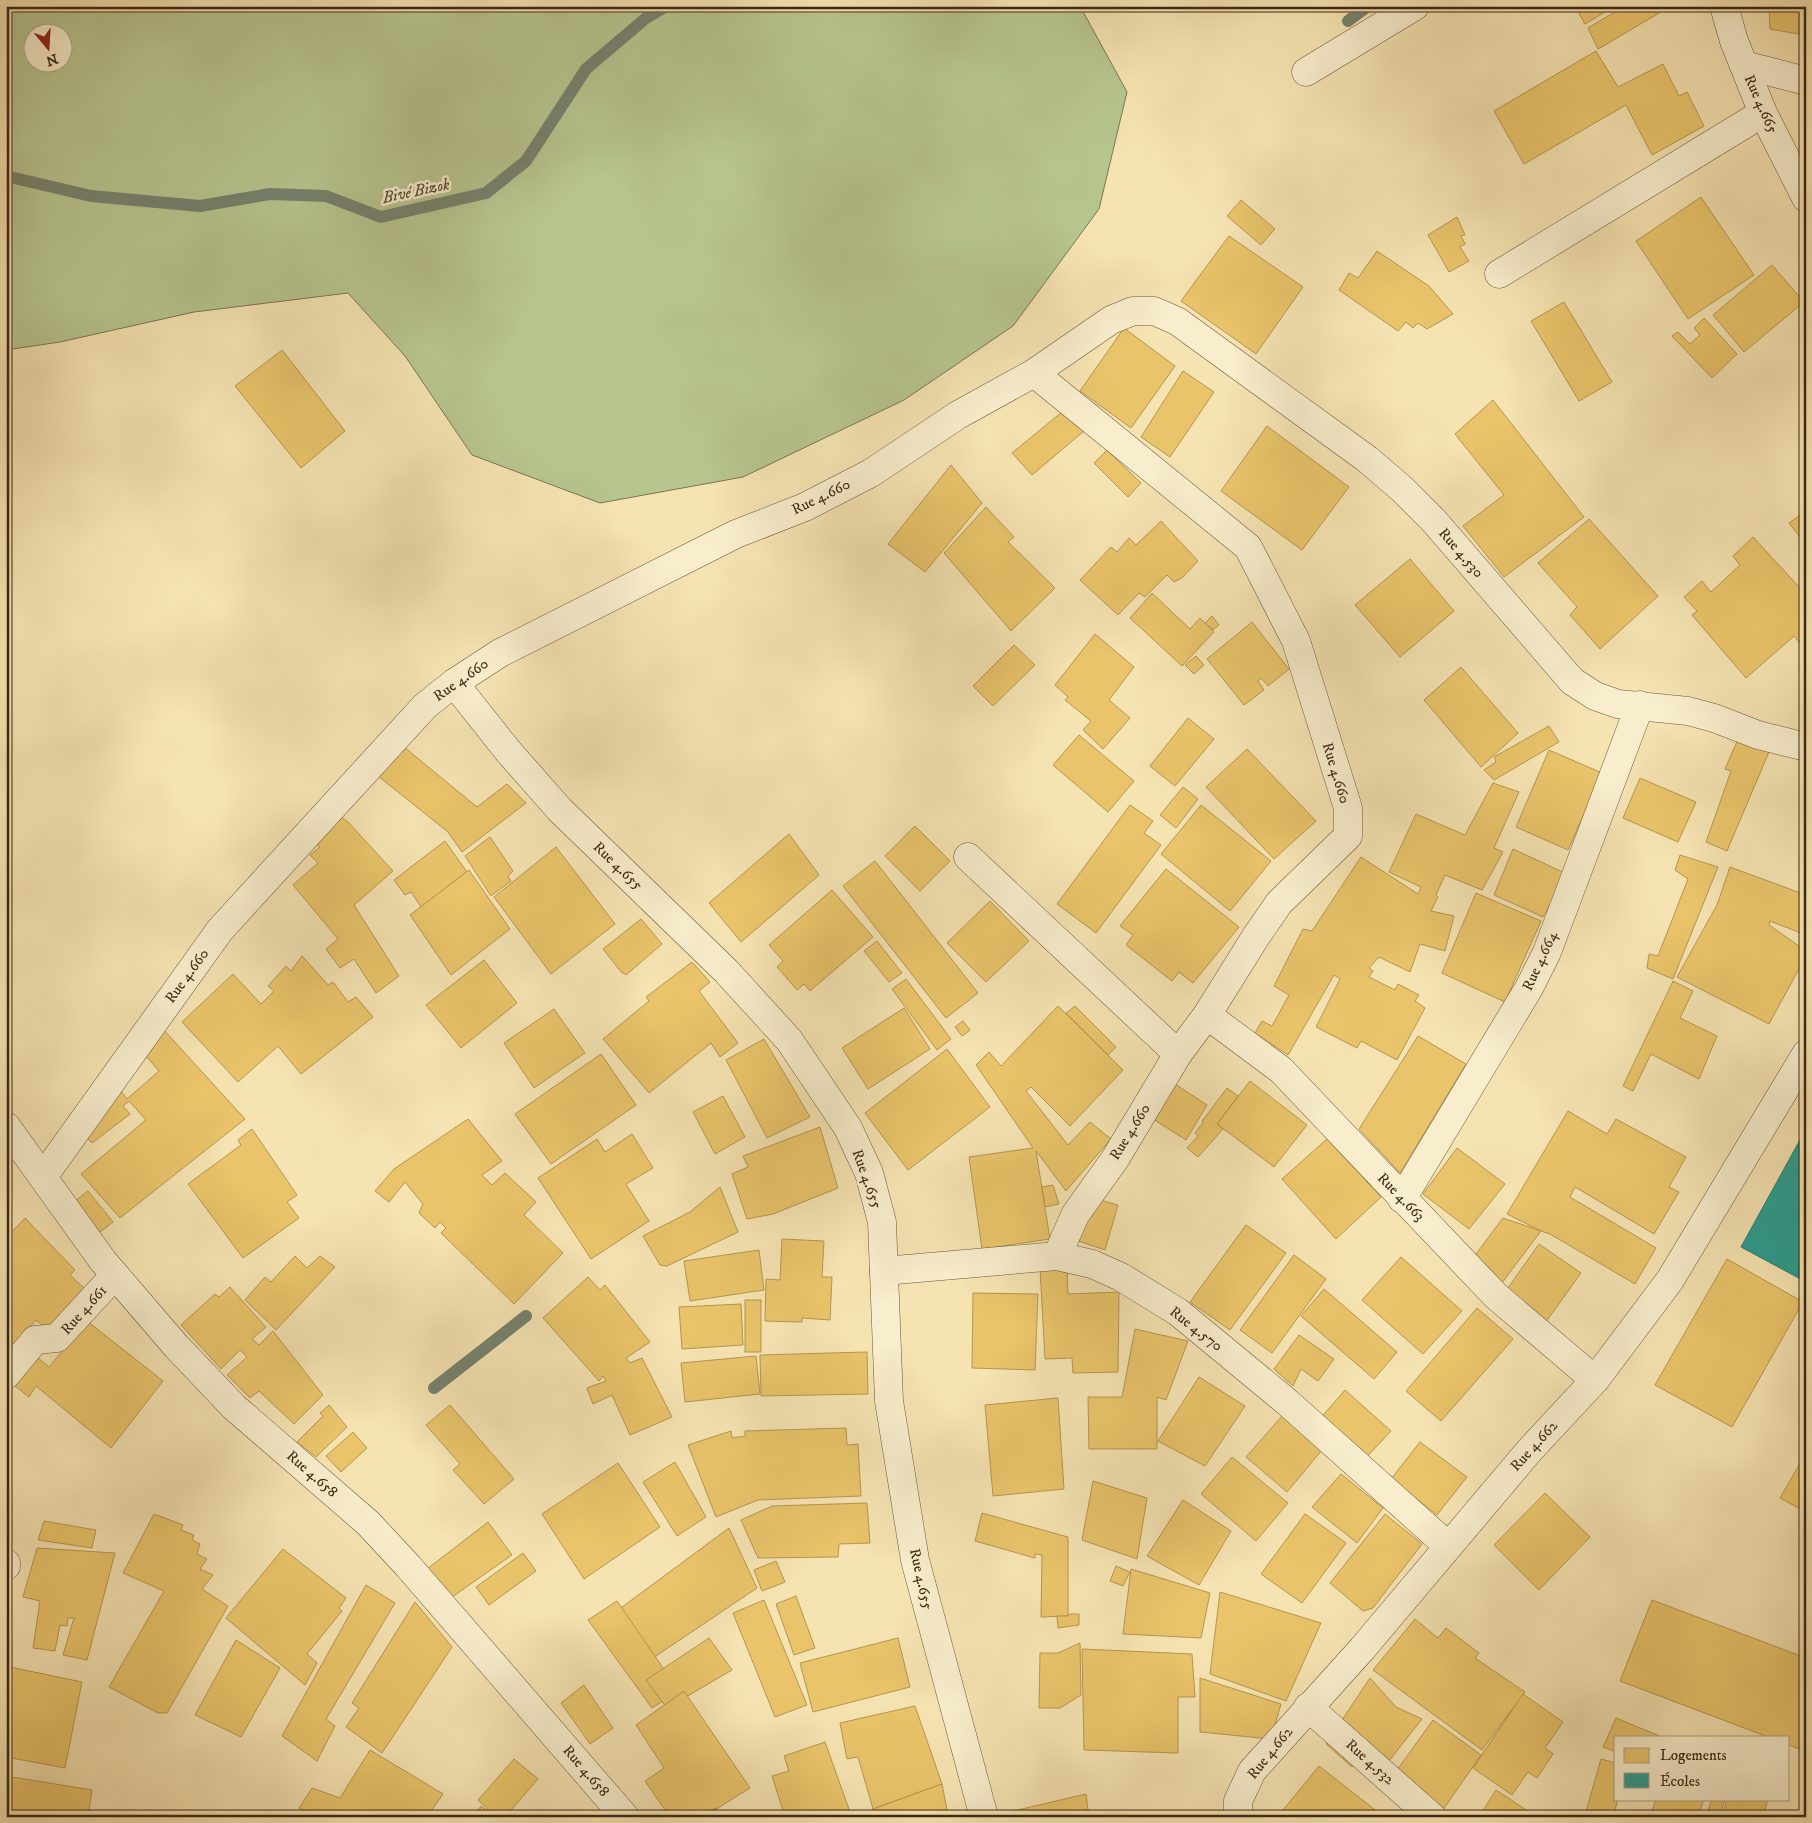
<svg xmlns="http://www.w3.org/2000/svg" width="1812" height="1823" viewBox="0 0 1812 1823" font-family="'IM FELL DW Pica',serif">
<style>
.green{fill:#b7c58f;stroke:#7a7652;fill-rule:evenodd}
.homes{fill:#e9c46a;stroke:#b59550}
.schools{fill:#2a9d8f;stroke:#2f7a6a}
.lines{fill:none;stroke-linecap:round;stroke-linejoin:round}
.stream{stroke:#76826e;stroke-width:12}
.minor-casing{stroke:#6a563b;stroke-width:29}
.minor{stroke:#f8edcc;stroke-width:28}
.labels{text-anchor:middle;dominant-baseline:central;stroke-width:5;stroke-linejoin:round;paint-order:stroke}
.street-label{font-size:15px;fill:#3c2714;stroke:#f8edcc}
.water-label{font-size:16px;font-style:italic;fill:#544d3a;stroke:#f8edcc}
</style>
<rect width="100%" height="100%" fill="#f5e3b1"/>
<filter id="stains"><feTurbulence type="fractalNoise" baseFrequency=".004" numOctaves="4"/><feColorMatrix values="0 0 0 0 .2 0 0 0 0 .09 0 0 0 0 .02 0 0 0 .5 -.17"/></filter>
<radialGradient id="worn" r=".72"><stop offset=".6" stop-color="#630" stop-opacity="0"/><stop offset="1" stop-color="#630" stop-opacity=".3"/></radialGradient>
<!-- green -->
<path class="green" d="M6,6H1080L1127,92L1099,209L1013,326L904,400L743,477L600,503L472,455L405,356L348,293L194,312L60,342L6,350ZM32,32H62V62H32Z"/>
<!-- homes -->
<g class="homes">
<polygon points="1575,6 1615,6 1585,24"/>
<polygon points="1625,6 1671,6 1598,49 1588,28"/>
<polygon points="1769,6 1806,6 1804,35 1770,29"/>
<polygon points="1596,51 1618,87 1663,64 1679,96 1687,92 1704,126 1652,155 1626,105 1524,164 1494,111"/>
<polygon points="1701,197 1754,275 1688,319 1636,241"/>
<polygon points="1241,200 1275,229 1261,245 1227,216"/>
<polygon points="1457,217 1465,235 1461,236 1465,244 1460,247 1469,261 1449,272 1428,235"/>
<polygon points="1229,236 1303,287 1256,354 1181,301"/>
<polygon points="1377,251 1429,286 1453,314 1427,329 1418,323 1413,328 1406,322 1398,331 1339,290 1349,273 1358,278"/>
<polygon points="1772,265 1804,302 1744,352 1713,315"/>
<polygon points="1564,302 1612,382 1579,401 1531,321"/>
<polygon points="1704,318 1737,354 1712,378 1672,336 1678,332 1690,344 1700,335 1694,328"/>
<polygon points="1124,328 1175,366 1131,428 1080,391"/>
<polygon points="282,350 345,431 301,468 235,386"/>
<polygon points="1183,371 1214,392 1170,457 1141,437"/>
<polygon points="1493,400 1584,517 1504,577 1463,526 1504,495 1455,434"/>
<polygon points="1062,412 1084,431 1032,475 1012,453"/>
<polygon points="1267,426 1349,487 1302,550 1221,491"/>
<polygon points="1107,450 1141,483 1128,497 1094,463"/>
<polygon points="951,465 982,503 925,572 888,544"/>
<polygon points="986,507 1014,537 1008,542 1055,588 1011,631 944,553"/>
<polygon points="1806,511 1806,545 1789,523"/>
<polygon points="1589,519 1658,596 1600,649 1570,615 1577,607 1538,563"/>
<polygon points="1161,521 1198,561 1182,578 1174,582 1167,575 1145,597 1139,593 1118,615 1080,580 1111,547 1117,552 1129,538 1136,545"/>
<polygon points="1753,537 1800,588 1806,583 1806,650 1794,636 1746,678 1692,615 1697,611 1684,597 1702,581 1711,592 1740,565 1733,556"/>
<polygon points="1410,559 1454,611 1400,657 1355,605"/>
<polygon points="1152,593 1190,629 1200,618 1214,632 1182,666 1130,618"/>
<polygon points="1212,616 1219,625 1213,630 1205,623"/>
<polygon points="1252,622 1289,669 1268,686 1261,678 1258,681 1264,690 1244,705 1207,659"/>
<polygon points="1095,634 1134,667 1109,700 1130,718 1103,749 1083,730 1091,721 1065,700 1068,697 1055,685"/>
<polygon points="1014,645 1035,665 993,706 973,686"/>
<polygon points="1196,656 1204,665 1194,674 1185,665"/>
<polygon points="1461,667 1518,733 1481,767 1424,700"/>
<polygon points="1188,718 1214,739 1175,786 1150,766"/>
<polygon points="1549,726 1559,742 1494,780 1484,770 1496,762 1494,757"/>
<polygon points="1079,735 1134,781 1108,812 1053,765"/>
<polygon points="1738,739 1769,752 1727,851 1706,842 1731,771 1725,769"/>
<polygon points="404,747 477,807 507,784 526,803 462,852 448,832 378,776"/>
<polygon points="1247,749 1316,821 1274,859 1206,787"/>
<polygon points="1549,750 1602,773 1568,850 1516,827"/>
<polygon points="1640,778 1696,802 1678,842 1623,818"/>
<polygon points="1493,783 1519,792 1494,848 1503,852 1482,890 1445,875 1436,895 1438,897 1431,911 1454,916 1445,951 1420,944 1410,972 1379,957 1369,968 1373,971 1369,977 1395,990 1398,984 1419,995 1415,1001 1425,1008 1397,1060 1361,1041 1357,1048 1316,1027 1340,979 1334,975 1288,1055 1255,1033 1262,1021 1272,1026 1289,995 1274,986 1303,929 1312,931 1361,857 1418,894 1421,887 1389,872 1416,814 1465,835"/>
<polygon points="1183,787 1198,799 1176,828 1160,815"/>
<polygon points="1130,805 1153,821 1144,833 1161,845 1096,933 1057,904"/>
<polygon points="1201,805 1271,861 1230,911 1161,854"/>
<polygon points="333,811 348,822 393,871 354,905 399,976 376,993 354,959 340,968 326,949 338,939 293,885 318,863 310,855 320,847 312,841"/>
<polygon points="915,826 950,861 920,891 885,856"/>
<polygon points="789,834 819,875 741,942 709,903"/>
<polygon points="490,837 513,871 508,876 511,881 491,896 465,856"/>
<polygon points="445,841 467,872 421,907 411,892 405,895 394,880"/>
<polygon points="556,847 615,924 551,974 494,897"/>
<polygon points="1513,849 1567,874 1543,917 1494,895"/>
<polygon points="1680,855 1718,867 1673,979 1647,968 1649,954 1658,956 1688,879 1675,870"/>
<polygon points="875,861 978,993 946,1018 843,886"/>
<polygon points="1730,867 1806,895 1806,935 1770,921 1769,925 1806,951 1806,956 1769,1024 1677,977 1717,905"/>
<polygon points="1166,869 1239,927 1193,983 1179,972 1172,981 1126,945 1133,935 1120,926"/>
<polygon points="469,870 510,929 451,975 410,915"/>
<polygon points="832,890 873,937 810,991 804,984 797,990 777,967 783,961 769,945"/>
<polygon points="1476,893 1541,921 1505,1002 1442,973"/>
<polygon points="990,901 1029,941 986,982 947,943"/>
<polygon points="641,919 662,944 626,975 624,973 622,973 603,949"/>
<polygon points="877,941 902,973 889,982 864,951"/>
<polygon points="302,956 328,985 333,982 348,1002 356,997 373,1017 301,1074 278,1046 238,1082 182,1022 233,974 261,1004 274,991 268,986 286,966 291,971"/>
<polygon points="484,960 517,1003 461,1048 426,1005"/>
<polygon points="692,962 710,982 699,991 738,1043 720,1057 711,1043 649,1093 603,1039 649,1001 646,997"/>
<polygon points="906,979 951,1039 937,1050 892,989"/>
<polygon points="1673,981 1693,991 1680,1018 1717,1036 1699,1079 1651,1054 1633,1091 1623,1086"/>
<polygon points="1058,1006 1123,1070 1070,1126 1031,1087 1026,1091 1068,1145 1090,1122 1111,1139 1066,1191 1036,1151 1050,1239 982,1249 969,1157 1033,1148 976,1065 989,1052 1001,1066"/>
<polygon points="1075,1006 1116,1047 1108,1055 1066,1013"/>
<polygon points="904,1008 930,1049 868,1089 842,1048"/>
<polygon points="554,1009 585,1053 534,1088 504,1043"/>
<polygon points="963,1021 970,1030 962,1036 955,1027"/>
<polygon points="162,1028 245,1119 120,1218 81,1174 146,1120 129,1101 123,1106 130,1114 92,1143 84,1135 120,1090 127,1099 159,1071 145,1055"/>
<polygon points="1418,1036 1466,1064 1400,1173 1359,1129"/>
<polygon points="764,1039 810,1117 767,1138 726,1060"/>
<polygon points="947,1049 990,1107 908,1170 865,1113"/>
<polygon points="601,1054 636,1105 551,1164 515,1114"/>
<polygon points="1250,1081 1307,1125 1274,1167 1217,1124"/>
<polygon points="1172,1082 1207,1105 1186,1140 1150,1117"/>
<polygon points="1227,1088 1238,1096 1217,1124 1223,1129 1198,1157 1187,1148 1198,1136 1195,1133 1202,1124 1203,1120"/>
<polygon points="723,1096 745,1137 715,1154 693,1112"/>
<polygon points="1568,1111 1607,1134 1616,1119 1686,1157 1669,1187 1679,1192 1654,1234 1575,1187 1570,1197 1656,1248 1635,1284 1550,1234 1541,1231 1507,1214"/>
<polygon points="468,1119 502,1161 482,1175 492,1185 505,1173 536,1202 524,1215 563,1253 514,1304 441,1233 446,1228 440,1222 435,1228 419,1213 423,1204 405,1182 389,1202 375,1191 394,1169"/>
<polygon points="820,1127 838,1188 773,1214 747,1219 732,1174 748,1167 743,1156"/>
<polygon points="252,1129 297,1195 287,1202 299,1218 243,1258 188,1184 241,1145 238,1140"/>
<polygon points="632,1134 653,1168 626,1184 649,1221 591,1259 538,1178 597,1139 605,1152"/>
<polygon points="1327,1139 1381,1197 1336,1239 1282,1179"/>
<polygon points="1457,1148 1505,1184 1469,1229 1423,1194"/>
<polygon points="1053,1185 1059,1204 1045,1207 1042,1187"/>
<polygon points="720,1187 738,1232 667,1266 660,1265 643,1236 690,1212"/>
<polygon points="88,1191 113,1222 99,1233 74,1202"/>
<polygon points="1089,1197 1118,1205 1105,1250 1075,1240"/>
<polygon points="25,1218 75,1270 70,1275 85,1289 52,1333 36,1320 6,1355 6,1238"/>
<polygon points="1503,1218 1541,1231 1501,1284 1476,1254"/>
<polygon points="1246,1225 1286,1253 1230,1330 1190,1302"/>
<polygon points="782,1239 824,1241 822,1277 832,1277 830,1320 802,1318 802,1322 765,1321 766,1279 780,1280"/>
<polygon points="1539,1244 1581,1273 1543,1326 1503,1295"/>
<polygon points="759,1250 764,1290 690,1301 684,1261"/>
<polygon points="1294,1255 1326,1279 1272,1353 1240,1330"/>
<polygon points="295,1256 307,1268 320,1256 335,1267 276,1330 245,1300 265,1277 271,1282"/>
<polygon points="1401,1257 1462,1311 1423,1354 1362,1300"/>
<polygon points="1727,1259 1803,1302 1732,1427 1655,1385"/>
<polygon points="1067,1267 1068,1294 1119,1292 1118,1372 1073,1373 1072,1358 1045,1359 1040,1268"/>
<polygon points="588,1277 600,1290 605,1285 650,1342 626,1358 630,1363 642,1358 672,1417 630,1435 612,1395 593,1404 587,1388 606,1381 603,1376 599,1381 543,1318"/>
<polygon points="230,1287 266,1327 252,1339 259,1345 273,1331 323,1395 294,1424 259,1391 250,1398 227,1375 247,1357 240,1350 221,1369 181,1325 215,1294 219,1297"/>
<polygon points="1324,1289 1397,1352 1374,1379 1301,1316"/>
<polygon points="973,1293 1038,1294 1035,1370 972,1368"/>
<rect x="745" y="1300" width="16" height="52"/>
<polygon points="741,1304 743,1345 682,1349 679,1307"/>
<polygon points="1477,1308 1513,1339 1441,1421 1406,1391"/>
<polygon points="87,1321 163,1381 111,1448 36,1386 29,1397 9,1381 32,1353 49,1367"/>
<polygon points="1135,1329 1188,1341 1166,1400 1157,1397 1157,1449 1089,1449 1088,1397 1122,1397"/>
<polygon points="1299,1335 1334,1359 1318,1381 1301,1369 1293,1386 1274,1369"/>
<polygon points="867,1352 868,1394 761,1396 760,1355"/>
<polygon points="756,1356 760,1394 685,1402 681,1363"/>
<polygon points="1199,1377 1245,1406 1205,1466 1158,1441"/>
<polygon points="1345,1390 1391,1431 1363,1461 1318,1421"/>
<polygon points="1058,1398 1064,1489 993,1496 985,1405"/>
<polygon points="329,1405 347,1427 316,1457 297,1442 323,1416 320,1413"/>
<polygon points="450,1405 514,1479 484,1504 453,1470 460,1464 426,1425"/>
<polygon points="1282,1416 1322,1450 1287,1492 1246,1457"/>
<polygon points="846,1428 847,1445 858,1444 861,1496 758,1500 716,1517 688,1445 731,1431 732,1438 745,1436 745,1431"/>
<polygon points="353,1432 367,1448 341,1472 326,1456"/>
<polygon points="1420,1442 1467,1477 1437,1515 1391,1479"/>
<polygon points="1806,1453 1806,1512 1780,1498"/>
<polygon points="1232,1457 1288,1503 1256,1541 1201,1494"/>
<polygon points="675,1462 706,1517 677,1536 643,1482"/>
<polygon points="618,1463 660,1527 584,1579 542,1514"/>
<polygon points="1341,1474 1383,1508 1357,1543 1312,1507"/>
<polygon points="1093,1481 1147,1498 1137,1559 1082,1540"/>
<polygon points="1545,1493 1590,1537 1539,1590 1494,1545"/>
<polygon points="1183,1500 1231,1531 1199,1585 1147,1556"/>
<polygon points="867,1503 870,1543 839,1544 838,1557 758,1558 741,1520 772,1506"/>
<polygon points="982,1513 1068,1537 1068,1616 1041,1617 1042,1555 1035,1554 1035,1558 975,1541"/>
<polygon points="154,1514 183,1525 181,1530 194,1535 192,1540 200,1544 197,1554 207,1559 200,1569 213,1575 202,1589 228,1606 167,1713 158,1713 109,1687 164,1591 123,1573"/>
<polygon points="1305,1514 1346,1543 1302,1603 1261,1574"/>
<polygon points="1385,1514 1422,1544 1373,1608 1363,1611 1330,1583"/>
<polygon points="44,1521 96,1530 92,1548 38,1540"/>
<polygon points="488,1522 512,1555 445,1602 422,1573"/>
<polygon points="729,1528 757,1588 650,1660 630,1637 614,1613"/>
<polygon points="37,1548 115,1553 87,1660 63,1655 74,1618 68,1618 67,1626 60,1625 55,1651 33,1648 40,1601 23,1597"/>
<polygon points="283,1549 346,1598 339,1608 342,1611 307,1654 317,1663 305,1685 226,1618"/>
<polygon points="523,1553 536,1571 489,1605 476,1587"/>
<polygon points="776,1561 785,1582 762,1591 754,1570"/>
<polygon points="1116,1566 1130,1572 1123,1586 1110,1581"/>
<polygon points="1131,1569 1210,1593 1201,1638 1123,1634"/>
<polygon points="366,1585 395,1603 326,1719 335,1726 317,1761 282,1736"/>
<polygon points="1220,1592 1321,1623 1286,1701 1210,1674"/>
<polygon points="796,1596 815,1648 794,1655 776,1604"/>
<polygon points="764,1600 807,1705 775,1717 733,1613"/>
<polygon points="1652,1600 1806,1658 1806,1751 1788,1745 1788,1737 1768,1737 1620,1681"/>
<polygon points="617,1601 679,1691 652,1708 588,1620"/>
<polygon points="415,1602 452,1647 382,1753 346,1727 359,1708 352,1703"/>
<polygon points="1069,1614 1079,1614 1079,1625 1058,1628 1057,1616 1068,1616"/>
<polygon points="1415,1619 1438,1638 1446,1628 1479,1653 1475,1658 1525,1692 1482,1750 1373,1670"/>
<polygon points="709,1638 732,1670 667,1708 646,1680"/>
<polygon points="898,1638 910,1687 813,1712 800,1663"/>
<polygon points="236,1640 280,1668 241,1737 195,1715"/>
<polygon points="1080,1643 1081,1695 1060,1708 1039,1708 1040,1653 1058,1653"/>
<polygon points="1082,1649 1192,1654 1195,1697 1178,1697 1178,1753 1084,1750"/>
<polygon points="10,1667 82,1682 65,1768 6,1757 6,1682"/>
<polygon points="1200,1678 1281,1704 1271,1739 1200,1732"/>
<polygon points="1370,1678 1396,1707 1422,1719 1381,1771 1351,1766 1326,1744"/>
<polygon points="584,1685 613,1728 590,1744 561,1703"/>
<polygon points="684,1691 750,1788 718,1808 692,1817 670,1817 645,1781 664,1768 636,1725"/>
<polygon points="1523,1694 1563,1722 1545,1748 1553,1754 1537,1778 1528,1772 1512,1795 1473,1768"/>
<polygon points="915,1706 942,1784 873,1809 858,1757 847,1759 840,1723"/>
<polygon points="1616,1718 1662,1737 1616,1737 1616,1752 1603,1747"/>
<polygon points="1433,1720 1481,1755 1438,1817 1387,1784"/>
<polygon points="825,1742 850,1812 838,1817 785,1817 772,1776 789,1771 784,1756"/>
<polygon points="370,1750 443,1794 427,1817 318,1817 299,1808 312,1788 340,1798"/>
<polygon points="514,1759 538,1779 505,1817 497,1817 478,1800"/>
<polygon points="1601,1759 1616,1763 1616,1799 1618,1799 1613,1817 1592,1817 1585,1815"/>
<polygon points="1319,1766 1384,1817 1280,1817 1279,1815"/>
<polygon points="6,1776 92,1790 88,1817 6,1817"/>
<polygon points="942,1784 948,1815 936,1817 874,1817 873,1809"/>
<polygon points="1496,1790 1537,1817 1479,1817"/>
<polygon points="1086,1794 1089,1817 1010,1817 1009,1812"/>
<polygon points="1656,1799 1704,1799 1698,1817 1650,1817"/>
<polygon points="1712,1799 1725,1799 1720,1815 1708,1811"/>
<polygon points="1727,1799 1768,1799 1763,1817 1722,1817"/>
<polygon points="481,1806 496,1817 473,1817"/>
<polygon points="718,1808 705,1817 692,1817"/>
</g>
<!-- schools -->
<polygon class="schools" points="1806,1129 1806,1282 1741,1247"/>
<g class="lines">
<!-- stream -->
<g class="stream">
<polyline points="1348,21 1368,6"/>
<polyline points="6,176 91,196 200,206 270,194 326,196 381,217 486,193 526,161 586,69 646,18 666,6"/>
<polyline points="434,1388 526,1316"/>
</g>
<!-- minor casing -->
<g class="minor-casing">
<g id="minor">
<polyline points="1724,6 1734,41 1763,113 1806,198"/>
<polyline points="1744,65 1806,81"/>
<polyline points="1306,72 1415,6"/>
<polyline points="1499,274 1763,113"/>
<polyline points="1034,373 1111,320 1133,311 1154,311 1177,321 1367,459 1402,489 1434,521 1572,681 1595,696 1618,704 1688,711 1714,718 1758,735 1806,747"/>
<polyline points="454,683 508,751 560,810 726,971 789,1040 848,1128 869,1173 882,1222 889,1401 915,1560 984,1817"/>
<polyline points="968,857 1178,1054"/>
<polyline points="1207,1015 1281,1070 1496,1296 1595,1380"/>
<polyline points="6,1126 103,1261 176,1346 234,1407 368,1523 408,1566 625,1817"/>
<polyline points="43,1177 220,930 425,706 454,683 500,653 736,534 805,507 871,473 958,415 1034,373 1248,547 1296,641 1348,808 1348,836 1279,903 1255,938 1207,1015 1178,1054 1115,1159 1075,1215 1057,1256"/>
<polyline points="1402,1199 1529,988 1547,952 1640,705"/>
<polyline points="884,1271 1057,1256 1092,1264 1121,1277 1178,1312 1287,1402 1448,1546"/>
<polyline points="6,1375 35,1340 57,1338 115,1275"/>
<polyline points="6,1563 6,1566"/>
<polyline points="1308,1707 1432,1817"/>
<polyline points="1238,1817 1238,1801 1252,1771 1362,1649 1529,1451 1595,1380 1670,1280 1806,1054"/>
</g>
</g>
<!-- minor -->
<use href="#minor" class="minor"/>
</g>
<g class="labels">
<!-- street labels -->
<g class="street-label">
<text transform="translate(1761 104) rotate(66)">Rue 4.665</text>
<text transform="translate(821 497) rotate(-26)">Rue 4.660</text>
<text transform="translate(1461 553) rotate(49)">Rue 4.530</text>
<text transform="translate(461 680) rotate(-35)">Rue 4.660</text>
<text transform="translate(1336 773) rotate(73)">Rue 4.660</text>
<text transform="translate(618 866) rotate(44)">Rue 4.655</text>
<text transform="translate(1540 961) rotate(-65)">Rue 4.664</text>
<text transform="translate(187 976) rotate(-54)">Rue 4.660</text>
<text transform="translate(1130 1132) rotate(-58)">Rue 4.660</text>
<text transform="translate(867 1179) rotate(70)">Rue 4.655</text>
<text transform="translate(1401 1197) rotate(46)">Rue 4.663</text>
<text transform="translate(84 1310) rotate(-48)">Rue 4.661</text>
<text transform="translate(1196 1329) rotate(38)">Rue 4.570</text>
<text transform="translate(1534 1446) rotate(-48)">Rue 4.662</text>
<text transform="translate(312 1474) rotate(41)">Rue 4.658</text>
<text transform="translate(921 1579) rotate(77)">Rue 4.655</text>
<text transform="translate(1270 1753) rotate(-51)">Rue 4.662</text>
<text transform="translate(1370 1762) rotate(42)">Rue 4.532</text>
<text transform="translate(586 1771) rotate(49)">Rue 4.658</text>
</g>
<!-- water labels -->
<g class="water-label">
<text transform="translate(416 191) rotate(-12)">Bivé Bizok</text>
</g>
</g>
<!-- margin -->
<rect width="1812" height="1823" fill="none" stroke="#f5e3b1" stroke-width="25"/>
<rect x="8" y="8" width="1797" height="1808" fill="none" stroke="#3c2714" stroke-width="2.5"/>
<rect x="12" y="12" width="1787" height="1798" fill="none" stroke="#3c2714"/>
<!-- legend -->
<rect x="1614" y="1736" width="175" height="65" fill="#f8edcc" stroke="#ad9e82"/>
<rect x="1624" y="1748" width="25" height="15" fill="#e9c46a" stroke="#ad9e82"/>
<text x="1660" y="1760" font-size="15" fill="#3c2714">Logements</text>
<rect x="1624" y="1773" width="25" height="15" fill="#2a9d8f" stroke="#ad9e82"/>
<text x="1660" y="1786" font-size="15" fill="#3c2714">Écoles</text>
<!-- north arrow -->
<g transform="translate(48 48) rotate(162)"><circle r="24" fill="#f8edcc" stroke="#ad9e82"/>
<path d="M0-4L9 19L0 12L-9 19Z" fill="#8f2418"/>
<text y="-8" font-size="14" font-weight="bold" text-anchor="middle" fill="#3c2714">N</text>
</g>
<rect width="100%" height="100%" filter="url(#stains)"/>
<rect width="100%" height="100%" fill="url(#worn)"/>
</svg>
